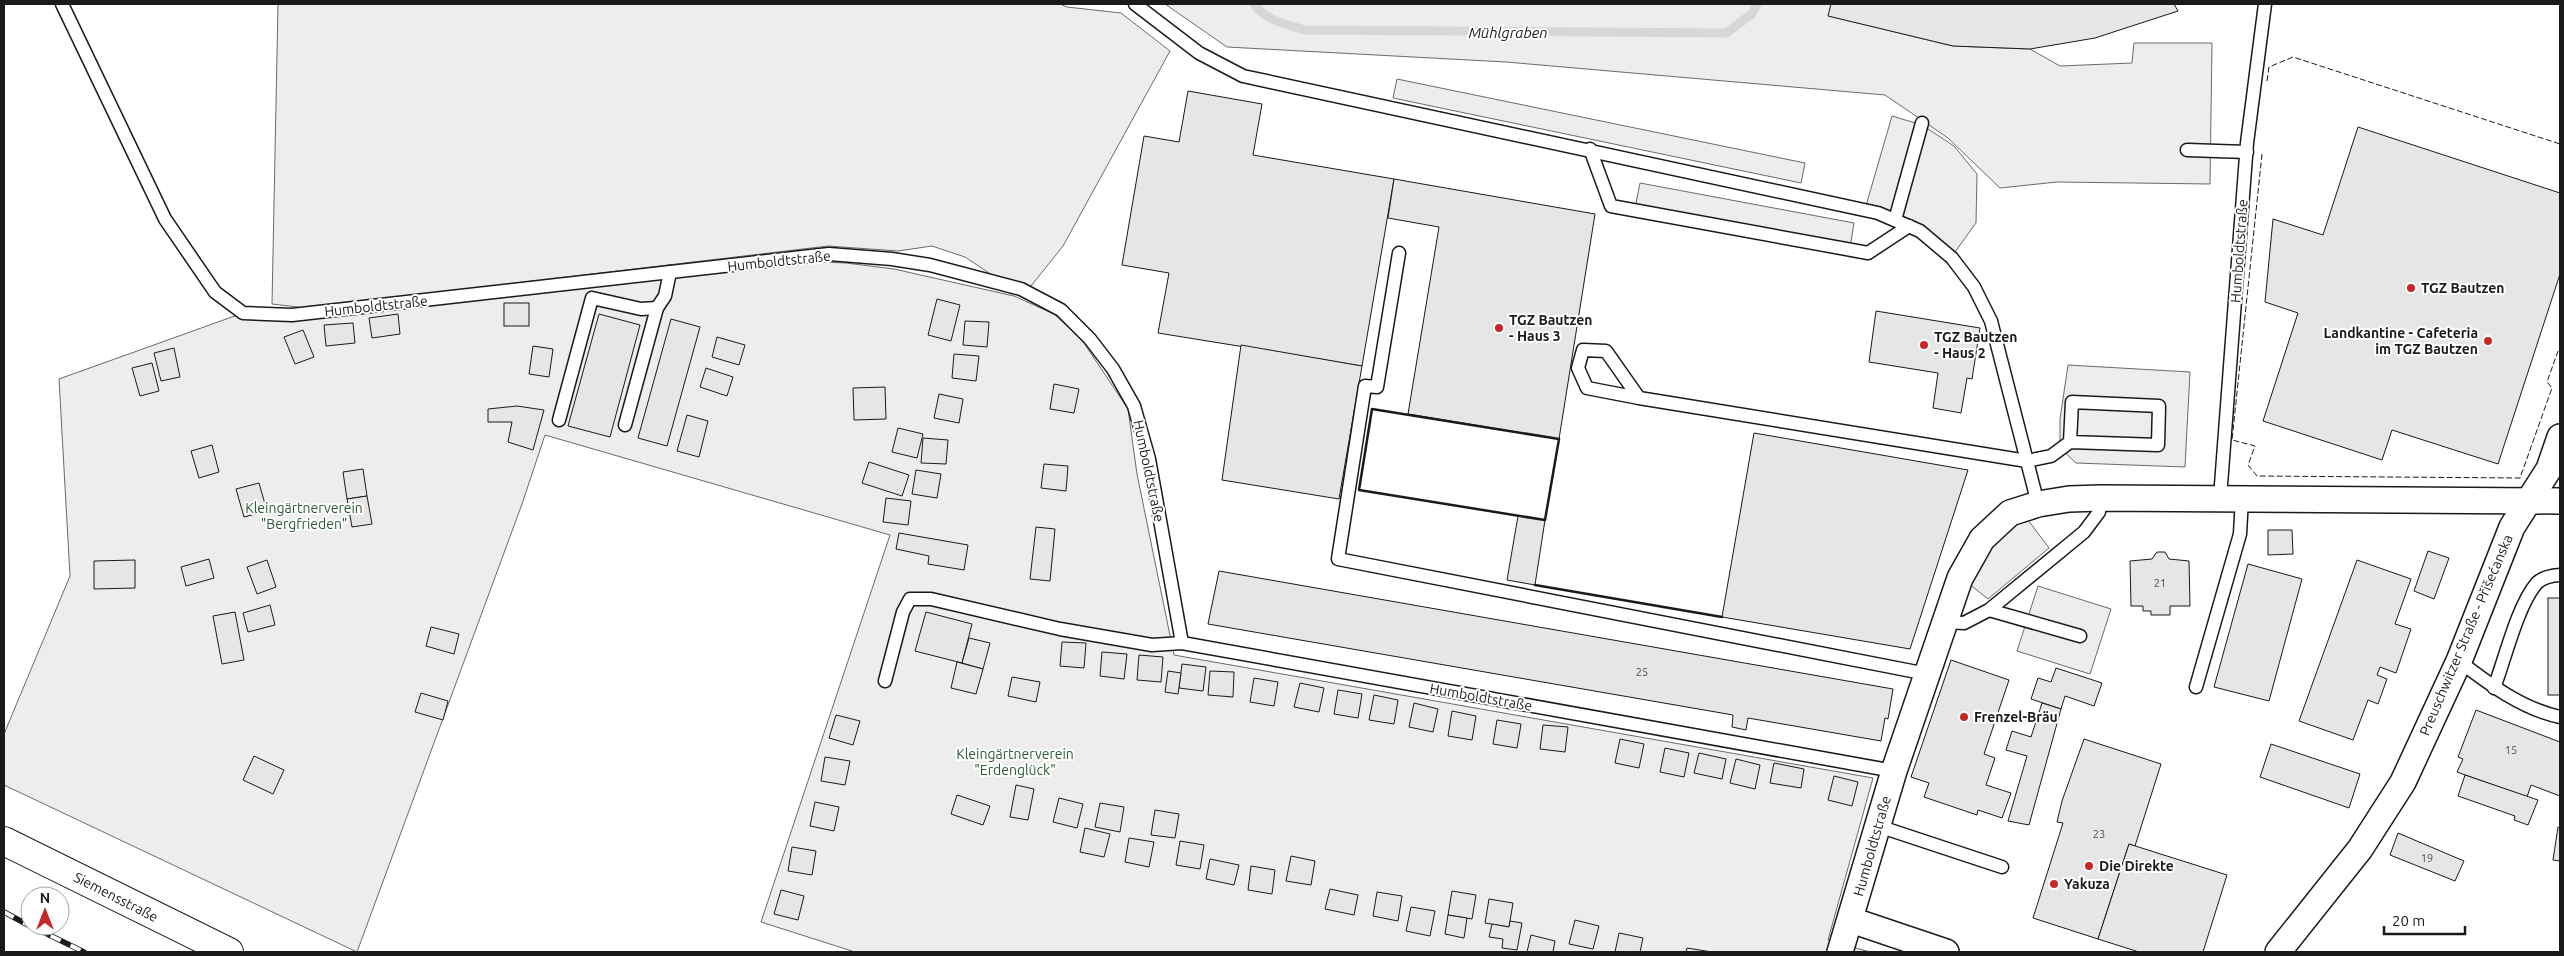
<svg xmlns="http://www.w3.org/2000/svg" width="2564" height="956" viewBox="0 0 2564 956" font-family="Ubuntu,sans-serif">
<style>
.built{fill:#ededed;stroke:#6a6a6a}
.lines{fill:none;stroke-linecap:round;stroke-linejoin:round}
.stream{stroke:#d7d7d7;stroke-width:9}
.building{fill:#e6e6e6;stroke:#1a1a1a}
.service-casing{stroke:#1a1a1a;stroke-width:15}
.minor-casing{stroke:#1a1a1a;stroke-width:28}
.primary-casing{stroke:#1a1a1a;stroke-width:30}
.service{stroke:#fff;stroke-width:12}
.minor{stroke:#fff;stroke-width:25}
.primary{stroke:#fff;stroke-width:28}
.rail-casing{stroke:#1a1a1a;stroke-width:5.5}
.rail{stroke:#fff;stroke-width:4;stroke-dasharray:11;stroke-linecap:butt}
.fence{stroke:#1a1a1a;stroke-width:1;stroke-dasharray:6 2.5;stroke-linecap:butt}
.wall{stroke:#1a1a1a;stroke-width:2.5}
.poi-dot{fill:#c62828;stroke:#fff;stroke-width:2}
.labels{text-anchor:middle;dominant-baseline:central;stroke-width:4;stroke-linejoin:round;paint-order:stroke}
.number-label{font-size:11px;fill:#4d4d4d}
.street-label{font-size:14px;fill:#1a1a1a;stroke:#fff}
.poi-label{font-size:14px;font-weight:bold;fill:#1a1a1a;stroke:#fff;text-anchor:start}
.park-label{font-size:14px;fill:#2b5a34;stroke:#fff}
.water-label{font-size:15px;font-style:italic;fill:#1a1a1a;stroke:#fff}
</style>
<rect width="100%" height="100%" fill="#fff"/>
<!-- built -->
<g class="built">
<polygon points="278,4 1060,4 1067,7 1121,13 1170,51 1063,246 1031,286 992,275 965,257 932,246 898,251 828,246 306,308 272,304"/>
<polygon points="1165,4 1831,4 1829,16 1953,46 2030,49 2060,66 2132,63 2134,43 2212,43 2210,184 2057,182 2000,188 1948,138 1885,95 1506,62 1227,47"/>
<polygon points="1397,79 1805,163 1801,183 1393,98"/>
<polygon points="1892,116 1922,125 1954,146 1977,174 1976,223 1952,256 1920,230 1865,209"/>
<polygon points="1640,183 1854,223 1850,248 1635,208"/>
<polygon points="822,262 846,263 894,269 1014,296 1054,314 1082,340 1128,409 1137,474 1174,655 1873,778 1828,940 1870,952 855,952 761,922 890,535 545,435 522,504 357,952 4,785 4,734 70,576 59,379 243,313 592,285"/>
<polygon points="2068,365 2190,372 2185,467 2076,463 2060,448 2060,419"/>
<polygon points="2022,512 2049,548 1988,599 1963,579"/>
<polygon points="2038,586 2111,609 2090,674 2017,651"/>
</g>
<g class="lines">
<!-- stream -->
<path class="stream" d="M1254,4C1265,20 1287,25 1305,30L1726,33L1752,14L1757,4"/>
</g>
<!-- building -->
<g class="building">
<polygon points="1831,4 2174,4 2178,11 2095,38 2030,49 1953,46 1828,16"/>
<polygon points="1188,91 1262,104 1253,155 1394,179 1362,366 1158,333 1169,273 1122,265 1144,136 1179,142"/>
<polygon points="2358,127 2560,193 2560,274 2498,464 2392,430 2382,460 2263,421 2298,313 2265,302 2273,219 2323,235"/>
<polygon points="1394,179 1595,214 1559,439 1408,414 1439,227 1388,218"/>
<polygon points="937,299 960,305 951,341 928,335"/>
<rect x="504" y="303" width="25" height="23"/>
<polygon points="1876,311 1980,328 1972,379 1967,378 1961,413 1933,408 1938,373 1869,362"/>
<polygon points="398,314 400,334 372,338 369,318"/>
<polygon points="599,314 640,325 610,437 568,426"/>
<polygon points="671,319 700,327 667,446 638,438"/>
<polygon points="965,321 989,322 987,347 963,345"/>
<polygon points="353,323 355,343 326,346 324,325"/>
<polygon points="303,330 314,357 295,364 284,337"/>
<polygon points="717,337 745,345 739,365 712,357"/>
<polygon points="1241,345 1362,366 1339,499 1222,480"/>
<polygon points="533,346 553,349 549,377 529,374"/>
<polygon points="174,348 180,377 161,381 154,353"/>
<polygon points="954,354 979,356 976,381 952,378"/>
<polygon points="152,363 159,391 140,396 132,368"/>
<polygon points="706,368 733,377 727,396 700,387"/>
<polygon points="1054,384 1079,389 1074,413 1050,409"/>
<polygon points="885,387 886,419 854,420 853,388"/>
<polygon points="939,394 963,399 959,423 934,418"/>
<polygon points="517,406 544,410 533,450 508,442 512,422 488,422 488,409"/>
<polygon points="687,415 708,421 699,457 677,451"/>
<polygon points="898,428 923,434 917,458 892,452"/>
<polygon points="1754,433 1968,470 1910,649 1722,617"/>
<polygon points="923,438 948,440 946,464 921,463"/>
<polygon points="212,445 219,472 199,478 191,451"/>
<polygon points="869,462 909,475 902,496 862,483"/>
<polygon points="1044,464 1068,466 1066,491 1041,488"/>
<polygon points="363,469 367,496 347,499 343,472"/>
<polygon points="916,470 941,474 937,498 912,494"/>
<polygon points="259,483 267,511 244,517 236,489"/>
<polygon points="367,496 372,524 352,527 347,499"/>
<polygon points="886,498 911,501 908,525 883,522"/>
<polygon points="1518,516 1545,520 1535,585 1507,580"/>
<polygon points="1036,527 1055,529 1050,581 1030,579"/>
<polygon points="2268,530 2292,530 2293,554 2268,555"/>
<polygon points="899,533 968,545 964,570 928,564 929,556 896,549"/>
<polygon points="2428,551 2449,558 2434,599 2414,591"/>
<polygon points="2157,552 2165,552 2169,559 2189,561 2190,606 2170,606 2170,615 2151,615 2151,611 2143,611 2143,606 2131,606 2130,561 2152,559"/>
<polygon points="209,559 214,578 186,586 181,567"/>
<polygon points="135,560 135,588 94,589 94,561"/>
<polygon points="267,560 276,587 257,594 247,567"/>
<polygon points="2357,560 2411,579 2395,624 2411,629 2396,673 2380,667 2377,675 2387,679 2378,704 2368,700 2353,740 2299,721"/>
<polygon points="2248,564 2302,579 2269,701 2214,687"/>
<polygon points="1219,571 1893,689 1888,719 1885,718 1881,741 1748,718 1746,730 1732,727 1733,715 1208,624"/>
<rect x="2548" y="598" width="12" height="97"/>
<polygon points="270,605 275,625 248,632 243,613"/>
<polygon points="235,612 244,660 222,664 213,616"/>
<polygon points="926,612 972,624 962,663 915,651"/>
<polygon points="431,627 459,634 454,654 426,646"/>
<polygon points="969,638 990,643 983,669 962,663"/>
<polygon points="1062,642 1086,643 1084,668 1060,666"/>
<polygon points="1102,652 1127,654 1124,679 1100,676"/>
<polygon points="1139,655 1163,657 1161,682 1137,680"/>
<polygon points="1951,660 2009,680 1984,754 1995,758 1986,785 2011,793 2002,818 1978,810 1977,815 1924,797 1929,783 1911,777"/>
<polygon points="957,662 983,669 976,694 951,688"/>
<polygon points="1182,664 1206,667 1203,691 1179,688"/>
<polygon points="2056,668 2102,683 2094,706 2065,696 2061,709 2031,699 2038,678 2051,682"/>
<polygon points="1168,671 1181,673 1178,694 1165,692"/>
<polygon points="1210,671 1234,672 1233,697 1208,695"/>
<polygon points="1012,677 1040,682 1036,702 1008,696"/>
<polygon points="1254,678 1278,682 1274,706 1250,702"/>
<polygon points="1300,683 1324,688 1319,712 1294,707"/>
<polygon points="1338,690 1362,694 1358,718 1334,714"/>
<polygon points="421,693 448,701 443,720 415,712"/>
<polygon points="1374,695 1398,700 1394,724 1369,720"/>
<polygon points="1414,703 1438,709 1433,732 1409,727"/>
<polygon points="2042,703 2061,709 2029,825 2008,821 2027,756 2006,750 2012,731 2031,737"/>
<polygon points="2476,710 2560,742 2560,796 2531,785 2527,797 2457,772 2463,759 2458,757"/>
<polygon points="1452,711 1476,716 1472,740 1448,736"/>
<polygon points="836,715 860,721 853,745 829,738"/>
<polygon points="1497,720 1521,724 1517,748 1493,744"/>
<polygon points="1543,725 1568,727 1565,752 1540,749"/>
<polygon points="1620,739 1644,744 1639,768 1615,763"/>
<polygon points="2084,739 2161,764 2135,846 2129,844 2098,939 2033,918 2063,823 2057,822 2062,801"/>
<polygon points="2271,744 2360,774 2349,808 2260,777"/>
<polygon points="1665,748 1689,753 1684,777 1660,772"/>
<polygon points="1699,753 1726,759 1722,779 1694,773"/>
<polygon points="254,756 284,770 273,794 243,780"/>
<polygon points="825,757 850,761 845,785 821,781"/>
<polygon points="1736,759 1760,765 1755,789 1730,783"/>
<polygon points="1774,763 1804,769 1801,788 1770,783"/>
<polygon points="2465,775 2538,800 2528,825 2514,820 2515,816 2458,796"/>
<polygon points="1834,776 1858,782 1852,806 1828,800"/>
<polygon points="1016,785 1034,789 1028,820 1010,817"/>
<polygon points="957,795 990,806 983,825 951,814"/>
<polygon points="1059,798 1083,804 1077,828 1053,822"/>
<polygon points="815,802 839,807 834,831 810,826"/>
<polygon points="1100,803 1124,807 1120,832 1095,827"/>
<polygon points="1155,810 1179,814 1175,838 1151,835"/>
<polygon points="2558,827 2560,828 2560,861 2553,860"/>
<polygon points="1085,828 1110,834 1104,857 1080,852"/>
<polygon points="2398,833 2464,861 2455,881 2390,855"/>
<polygon points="1129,838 1154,842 1149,867 1125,862"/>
<polygon points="1180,841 1204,845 1200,869 1176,865"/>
<polygon points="2129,844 2227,875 2203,952 2139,952 2098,939"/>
<polygon points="792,847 816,851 812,875 788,871"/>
<polygon points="1291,856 1315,861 1311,885 1286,881"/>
<polygon points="1210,859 1239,865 1234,885 1206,879"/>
<polygon points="1251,866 1275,870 1272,894 1248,890"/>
<polygon points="1330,889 1358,895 1354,915 1325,909"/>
<polygon points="781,890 804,896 798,920 774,914"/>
<polygon points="1452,891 1476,895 1472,919 1448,915"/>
<polygon points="1377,892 1402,896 1398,921 1373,916"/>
<polygon points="1489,899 1513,903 1509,927 1485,923"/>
<polygon points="1411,907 1435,911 1430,936 1406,931"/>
<polygon points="1448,915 1467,918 1464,938 1445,934"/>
<polygon points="1575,920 1599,926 1593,949 1569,944"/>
<polygon points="1510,921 1522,923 1517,950 1502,948 1503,939 1489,937 1492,924 1509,927"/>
<polygon points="1619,933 1643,938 1640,952 1615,952"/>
<polygon points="1531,935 1555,941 1553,952 1527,952"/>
<polygon points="1687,948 1712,952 1686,952"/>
</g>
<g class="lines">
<!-- service casing -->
<g class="service-casing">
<g id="service">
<polyline points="62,4 165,219 215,292 243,313 292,315 829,254 892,259 930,265 1021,289 1061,310 1090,339 1113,369 1134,406 1149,459 1182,643"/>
<polyline points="1135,4 1199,53 1243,76 1878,213 1920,231 1952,258 1974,287 1991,321 2038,504"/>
<polyline points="1590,149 1611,206 1868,253 1909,226"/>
<polyline points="2187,150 2247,152"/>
<polyline points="1895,220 1922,123"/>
<polyline points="1399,253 1377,387 1365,386 1338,559 1927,674"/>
<polyline points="1639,398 1606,351 1583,350 1578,368 1587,388 1639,398 2027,461 2051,456 2070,442 2158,445 2159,406 2072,402 2070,442"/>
<polyline points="559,420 592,298 641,309 657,308"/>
<polyline points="625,425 657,308 665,296 670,272"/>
<polyline points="2220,498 2247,143 2265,4"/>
<polyline points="1989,610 2080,636"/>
<polyline points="1946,622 1964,623 1989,610 2084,532 2099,512 2101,498"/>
<path d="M2459,661C2489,684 2522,709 2560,717"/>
<polyline points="885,681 903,612 910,599 931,599 1060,629 1152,645 1182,643 1894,771"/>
<polyline points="2196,687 2240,534 2242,498"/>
<path d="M2494,688C2505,659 2517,607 2536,584C2541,578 2552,575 2560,575"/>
<polyline points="1878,826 2002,867"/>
</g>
</g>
<!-- minor casing -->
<g class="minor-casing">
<g id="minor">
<polyline points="1851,920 1946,952"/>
<polyline points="1840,952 1894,771 1960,578 1982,539 2010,513 2038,504 2069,499 2101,498 2560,501"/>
<polyline points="2278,952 2360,849 2403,782 2459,661 2512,527 2549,469 2560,437"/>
</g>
</g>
<!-- primary casing -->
<g class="primary-casing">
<polyline id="primary" points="4,841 229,952"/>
</g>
<!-- service -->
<use href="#service" class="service"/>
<!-- minor -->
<use href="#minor" class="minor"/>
<!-- primary -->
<use href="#primary" class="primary"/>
<!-- rail casing -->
<g class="rail-casing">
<g id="rail">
<polyline points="4,912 30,926"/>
<polyline points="31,926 84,952"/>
</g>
</g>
<!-- rail -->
<use href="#rail" class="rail"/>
<!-- fence -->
<g class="fence">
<polyline points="2267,81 2269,67 2293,57 2560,144"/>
<polyline points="2262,154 2232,440 2255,446 2248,465 2257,476 2520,478 2552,388 2547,382 2558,351"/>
<polyline points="2560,174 2560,175"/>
</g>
<!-- wall -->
<g class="wall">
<polygon points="1372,409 1559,439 1545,520 1359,490"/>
<polyline points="1535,585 1722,617"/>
</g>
</g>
<!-- markers -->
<g class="poi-dot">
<circle cx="2411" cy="288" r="5"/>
<circle cx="1499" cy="328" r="5"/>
<circle cx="2488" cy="341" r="5"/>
<circle cx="1924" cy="345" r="5"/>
<circle cx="1964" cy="717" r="5"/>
<circle cx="2089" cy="866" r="5"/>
<circle cx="2054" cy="884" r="5"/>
</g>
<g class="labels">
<!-- number labels -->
<g class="number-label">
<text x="2160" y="583">21</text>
<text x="1642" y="672">25</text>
<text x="2511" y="750">15</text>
<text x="2099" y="834">23</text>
<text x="2427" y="858">19</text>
</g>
<!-- street labels -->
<g class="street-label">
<text transform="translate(2239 251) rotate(-86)">Humboldtstraße</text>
<text transform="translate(779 261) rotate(-6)">Humboldtstraße</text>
<text transform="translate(376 306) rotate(-6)">Humboldtstraße</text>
<text transform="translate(1149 471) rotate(78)">Humboldtstraße</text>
<text transform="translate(2466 635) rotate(-67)">Preuschwitzer Straße - Přišećanska</text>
<text transform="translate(1481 697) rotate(10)">Humboldtstraße</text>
<text transform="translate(1872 846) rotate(-74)">Humboldtstraße</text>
<text transform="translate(116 897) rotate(27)">Siemensstraße</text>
</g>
<!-- poi labels -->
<g class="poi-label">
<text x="2421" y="288">TGZ Bautzen</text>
<text x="1509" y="320">TGZ Bautzen<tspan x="1509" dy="16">- Haus 3</tspan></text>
<text x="2478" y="333" text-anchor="end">Landkantine - Cafeteria<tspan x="2478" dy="16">im TGZ Bautzen</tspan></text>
<text x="1934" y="337">TGZ Bautzen<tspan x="1934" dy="16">- Haus 2</tspan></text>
<text x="1974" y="717">Frenzel-Bräu</text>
<text x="2099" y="866">Die Direkte</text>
<text x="2064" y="884">Yakuza</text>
</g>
<!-- park labels -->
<g class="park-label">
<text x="304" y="508">Kleingärtnerverein<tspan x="304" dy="16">"Bergfrieden"</tspan></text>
<text x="1015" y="754">Kleingärtnerverein<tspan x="1015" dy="16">"Erdenglück"</tspan></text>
</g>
<!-- water labels -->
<g class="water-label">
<text x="1508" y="32">Mühlgraben</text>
</g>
</g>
<!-- border -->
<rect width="2564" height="956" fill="none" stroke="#1a1a1a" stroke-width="10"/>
<!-- north arrow -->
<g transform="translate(45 911)"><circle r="24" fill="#ffffff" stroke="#a3a3a3"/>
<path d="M0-4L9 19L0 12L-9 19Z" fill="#c62828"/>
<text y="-8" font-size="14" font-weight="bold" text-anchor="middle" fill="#1a1a1a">N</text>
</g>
<!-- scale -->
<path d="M2384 926v8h81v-8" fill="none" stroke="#1a1a1a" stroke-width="2.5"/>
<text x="2392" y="926" font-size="15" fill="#1a1a1a" stroke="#ffffff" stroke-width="4" paint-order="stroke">20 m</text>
</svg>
